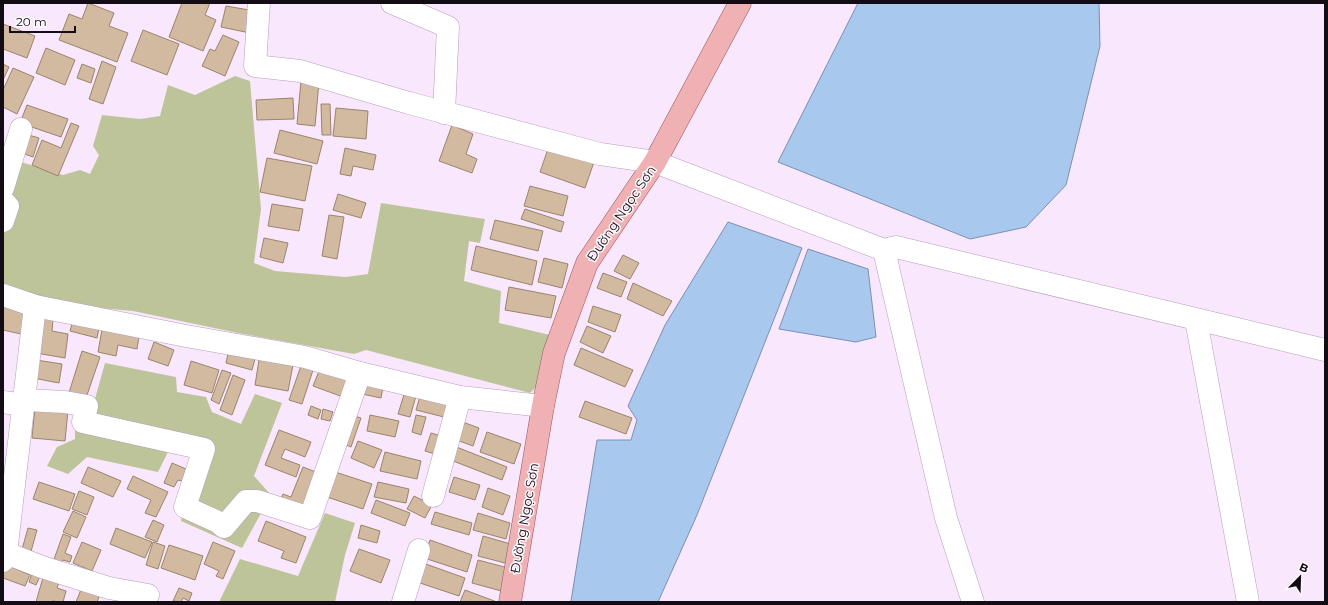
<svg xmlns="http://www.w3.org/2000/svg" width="1328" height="605" viewBox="0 0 1328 605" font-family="Montserrat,sans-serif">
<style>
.green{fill:#bec49a}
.water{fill:#a9c8ee;stroke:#7c90ad}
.building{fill:#d2baa0;stroke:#9a846b}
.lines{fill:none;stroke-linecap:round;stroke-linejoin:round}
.minor-casing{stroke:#b49eb9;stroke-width:23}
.major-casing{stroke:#9b555b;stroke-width:23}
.minor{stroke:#fff;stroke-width:22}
.major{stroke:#efb1b3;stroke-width:22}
.labels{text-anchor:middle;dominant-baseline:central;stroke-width:3;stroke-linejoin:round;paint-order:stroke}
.street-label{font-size:13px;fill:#130c15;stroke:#fef9ff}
</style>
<rect width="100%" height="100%" fill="#f9e7fd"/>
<!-- green -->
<g class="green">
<polygon points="235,76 250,81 261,209 254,263 275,271 346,277 368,274 381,203 485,219 480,243 469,241 464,281 501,291 499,323 550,335 538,385 530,393 366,350 354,354 238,333 133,311 54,304 3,287 3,186 8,158 63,175 80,170 90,174 99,155 93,146 102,115 140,119 160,116 168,85 195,95"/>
<polygon points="105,363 176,377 177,392 206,397 212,412 241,424 255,394 282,403 254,476 271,495 242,548 181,521 193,457 169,450 158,472 87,457 68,474 47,466 57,447 75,439 75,403 93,406"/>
<polygon points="325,513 355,523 345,555 335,602 219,602 240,559 298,576"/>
</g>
<!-- water -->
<g class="water">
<polygon points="858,3 1099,3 1100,46 1066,185 1026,227 970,239 778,162"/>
<polygon points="728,222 802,248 697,515 658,602 572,602 571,601 597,440 631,440 637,420 628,406 665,325"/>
<polygon points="808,249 868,269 876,337 856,342 779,329"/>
</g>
<!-- building -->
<g class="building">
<polygon points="88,3 114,13 109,26 128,33 117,62 59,40 69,14 82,19"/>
<polygon points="182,3 210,3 205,15 216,20 203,51 169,37"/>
<polygon points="226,6 255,11 250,33 221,27"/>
<polygon points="3,24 35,36 27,58 3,49"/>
<polygon points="143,30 179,44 167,75 131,61"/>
<polygon points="223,35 239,42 225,76 202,66 210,49 215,51"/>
<polygon points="46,48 75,60 65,85 36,73"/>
<polygon points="102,61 116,67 103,104 89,99"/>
<polygon points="3,64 9,67 3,80"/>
<polygon points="82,64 95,69 91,83 77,78"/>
<polygon points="13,68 34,77 17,114 3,107 3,90"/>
<polygon points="301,81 319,82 315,126 297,124"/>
<polygon points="293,98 294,119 257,120 256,100"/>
<polygon points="321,104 330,104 331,135 322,135"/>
<polygon points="27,105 68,119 61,137 20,123"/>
<polygon points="336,108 368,111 366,139 333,136"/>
<polygon points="71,123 79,126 58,176 32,165 42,140 61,148"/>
<polygon points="452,125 473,134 466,154 477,159 472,173 439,161"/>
<polygon points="280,130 323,141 317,164 274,153"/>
<polygon points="25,134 39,138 33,157 19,152"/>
<polygon points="549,146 594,162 585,188 540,172"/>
<polygon points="345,148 376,155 373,170 353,166 351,176 340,174"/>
<polygon points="267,158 312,166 305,201 260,192"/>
<polygon points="530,186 568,196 563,216 524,206"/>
<polygon points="338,194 366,203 361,218 333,210"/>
<polygon points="272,204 303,209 299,231 268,226"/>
<polygon points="525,209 564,222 561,232 521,219"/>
<polygon points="329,215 344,217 337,259 322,256"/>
<polygon points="495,220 543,231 538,251 490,239"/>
<polygon points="264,238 288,243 283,263 260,257"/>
<polygon points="476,246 537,261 532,285 471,270"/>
<polygon points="623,255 639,263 630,279 614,271"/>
<polygon points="544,258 568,264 562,288 538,282"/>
<polygon points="603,273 627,282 621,297 597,288"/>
<polygon points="633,283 672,301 663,316 627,299"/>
<polygon points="509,287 556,296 551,318 505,310"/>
<polygon points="3,306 26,312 21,334 3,330"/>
<polygon points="593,306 621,315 615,332 588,322"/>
<polygon points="41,317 53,319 52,331 68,334 65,358 36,353"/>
<polygon points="74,317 100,323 97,338 70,331"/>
<polygon points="103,324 140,331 137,349 118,345 116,356 98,352"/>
<polygon points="587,326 611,336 603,353 580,342"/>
<polygon points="154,342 174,350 168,366 148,359"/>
<polygon points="581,348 633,370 625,387 574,365"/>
<polygon points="229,349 256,355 252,370 226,363"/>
<polygon points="82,351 100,357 85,401 68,396"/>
<polygon points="36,360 62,364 59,383 33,378"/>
<polygon points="259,360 293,365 288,391 255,385"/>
<polygon points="191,361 219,370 212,393 184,385"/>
<polygon points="302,363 314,367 302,404 289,400"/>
<polygon points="322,364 351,376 343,397 313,386"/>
<polygon points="222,370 231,373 219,404 211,400"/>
<polygon points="233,375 245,380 232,415 220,410"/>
<polygon points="361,376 384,381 381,398 357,393"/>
<polygon points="407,385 418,389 410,417 398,414"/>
<polygon points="421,393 449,401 444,417 416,410"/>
<polygon points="585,401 632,418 626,434 579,417"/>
<polygon points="311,406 321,410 318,419 308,415"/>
<polygon points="35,407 68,410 65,441 32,438"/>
<polygon points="323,409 333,412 330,421 321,419"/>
<polygon points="348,414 361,418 351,447 339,442"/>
<polygon points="370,415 399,421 395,437 367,431"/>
<polygon points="416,415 426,417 421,435 412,432"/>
<polygon points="460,421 479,428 473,446 454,439"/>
<polygon points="279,430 311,442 305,457 285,449 281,458 300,465 296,477 265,465"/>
<polygon points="487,432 521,444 514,464 480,452"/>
<polygon points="431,433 441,436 435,454 425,451"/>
<polygon points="358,441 382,450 374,468 351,458"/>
<polygon points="454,446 507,467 502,480 448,459"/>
<polygon points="385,452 421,461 417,479 380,471"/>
<polygon points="172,463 186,469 182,481 178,480 174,487 164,483"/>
<polygon points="88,467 121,481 113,497 81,483"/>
<polygon points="303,467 321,474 304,513 279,503 283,494 291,497"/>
<polygon points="332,471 372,484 363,509 324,496"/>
<polygon points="133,476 168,492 156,517 145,513 151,500 127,489"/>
<polygon points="454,477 480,485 475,500 449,492"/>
<polygon points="39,482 75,494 69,511 33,499"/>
<polygon points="378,482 409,489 406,503 374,497"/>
<polygon points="488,488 510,496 503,515 482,507"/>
<polygon points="79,491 94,497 87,515 72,509"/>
<polygon points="414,496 432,505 425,518 407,509"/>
<polygon points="376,500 410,513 405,526 371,513"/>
<polygon points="73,511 86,517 77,538 63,532"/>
<polygon points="435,512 472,523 469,535 431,524"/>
<polygon points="478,513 510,523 506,539 473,530"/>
<polygon points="153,520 164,525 157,542 145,537"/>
<polygon points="266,521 306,537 296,563 281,558 284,551 258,541"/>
<polygon points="361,525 380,531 377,543 358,538"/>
<polygon points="28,528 37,530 30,555 21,553"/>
<polygon points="116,528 152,542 145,558 110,544"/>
<polygon points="63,534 71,537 65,553 72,556 70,562 63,560 60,568 52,565"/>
<polygon points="483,536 514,545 509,564 478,556"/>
<polygon points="430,540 472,555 467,572 424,558"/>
<polygon points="82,542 101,550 92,571 73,563"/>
<polygon points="153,542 165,546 158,569 146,565"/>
<polygon points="213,542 235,551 223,579 216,576 219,571 204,564"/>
<polygon points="169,545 203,556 195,580 161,568"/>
<polygon points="359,549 390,560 381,583 350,571"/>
<polygon points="478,560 512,569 505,592 472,583"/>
<polygon points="423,563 465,578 459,596 417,582"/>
<polygon points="7,565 30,575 25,586 3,578 3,574"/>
<polygon points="33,571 41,574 36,585 29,582"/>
<polygon points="44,574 60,579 57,588 66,591 63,602 52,601 52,602 36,602"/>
<polygon points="82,587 100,594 97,602 76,602"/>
<polygon points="179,588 192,593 189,601 183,598 181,602 173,601"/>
<polygon points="465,590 497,602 460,602"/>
</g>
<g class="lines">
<!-- minor casing -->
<g class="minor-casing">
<g id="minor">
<polyline points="259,3 255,66 300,71 409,103 600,154 655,162 884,250 896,247 1325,350"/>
<polyline points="392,3 448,27 444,113"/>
<polyline points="3,188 21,129"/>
<polyline points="3,201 8,206 3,221"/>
<polyline points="884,250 946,518 973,602"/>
<polyline points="3,295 35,306 186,336 305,357 360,373 460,397 543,406"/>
<polyline points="1196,320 1248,602"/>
<polyline points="24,400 65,402 87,406 83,422 204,449 185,507 218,522 224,527 246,501 257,501 310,518 360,373"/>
<polyline points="3,402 24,405"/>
<polyline points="433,496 460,397"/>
<polyline points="6,553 42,567 109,588 148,595"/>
<polyline points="3,561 6,553 35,306"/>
<polyline points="403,602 419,550"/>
</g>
</g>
<!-- major casing -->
<g class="major-casing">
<polyline id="major" points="510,602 543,406 554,353 587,263 655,162 740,3"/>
</g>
<!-- minor -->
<use href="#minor" class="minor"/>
<!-- major -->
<use href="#major" class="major"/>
</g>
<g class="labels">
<!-- street labels -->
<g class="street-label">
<text transform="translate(621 213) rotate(-56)">Đường Ngọc Sơn</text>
<text transform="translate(524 518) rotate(-80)">Đường Ngọc Sơn</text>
</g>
</g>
<!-- border -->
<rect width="1328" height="605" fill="none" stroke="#130c15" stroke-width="8"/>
<!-- north arrow -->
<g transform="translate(1300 577) rotate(23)" stroke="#fef9ff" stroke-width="3" paint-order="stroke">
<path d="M0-3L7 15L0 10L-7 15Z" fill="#130c15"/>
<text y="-6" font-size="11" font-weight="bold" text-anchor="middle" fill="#130c15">B</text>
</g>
<!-- scale -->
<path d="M10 26v6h65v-6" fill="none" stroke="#130c15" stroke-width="2"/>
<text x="16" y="26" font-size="12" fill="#130c15" stroke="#fef9ff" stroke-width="3" paint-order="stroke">20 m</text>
</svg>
